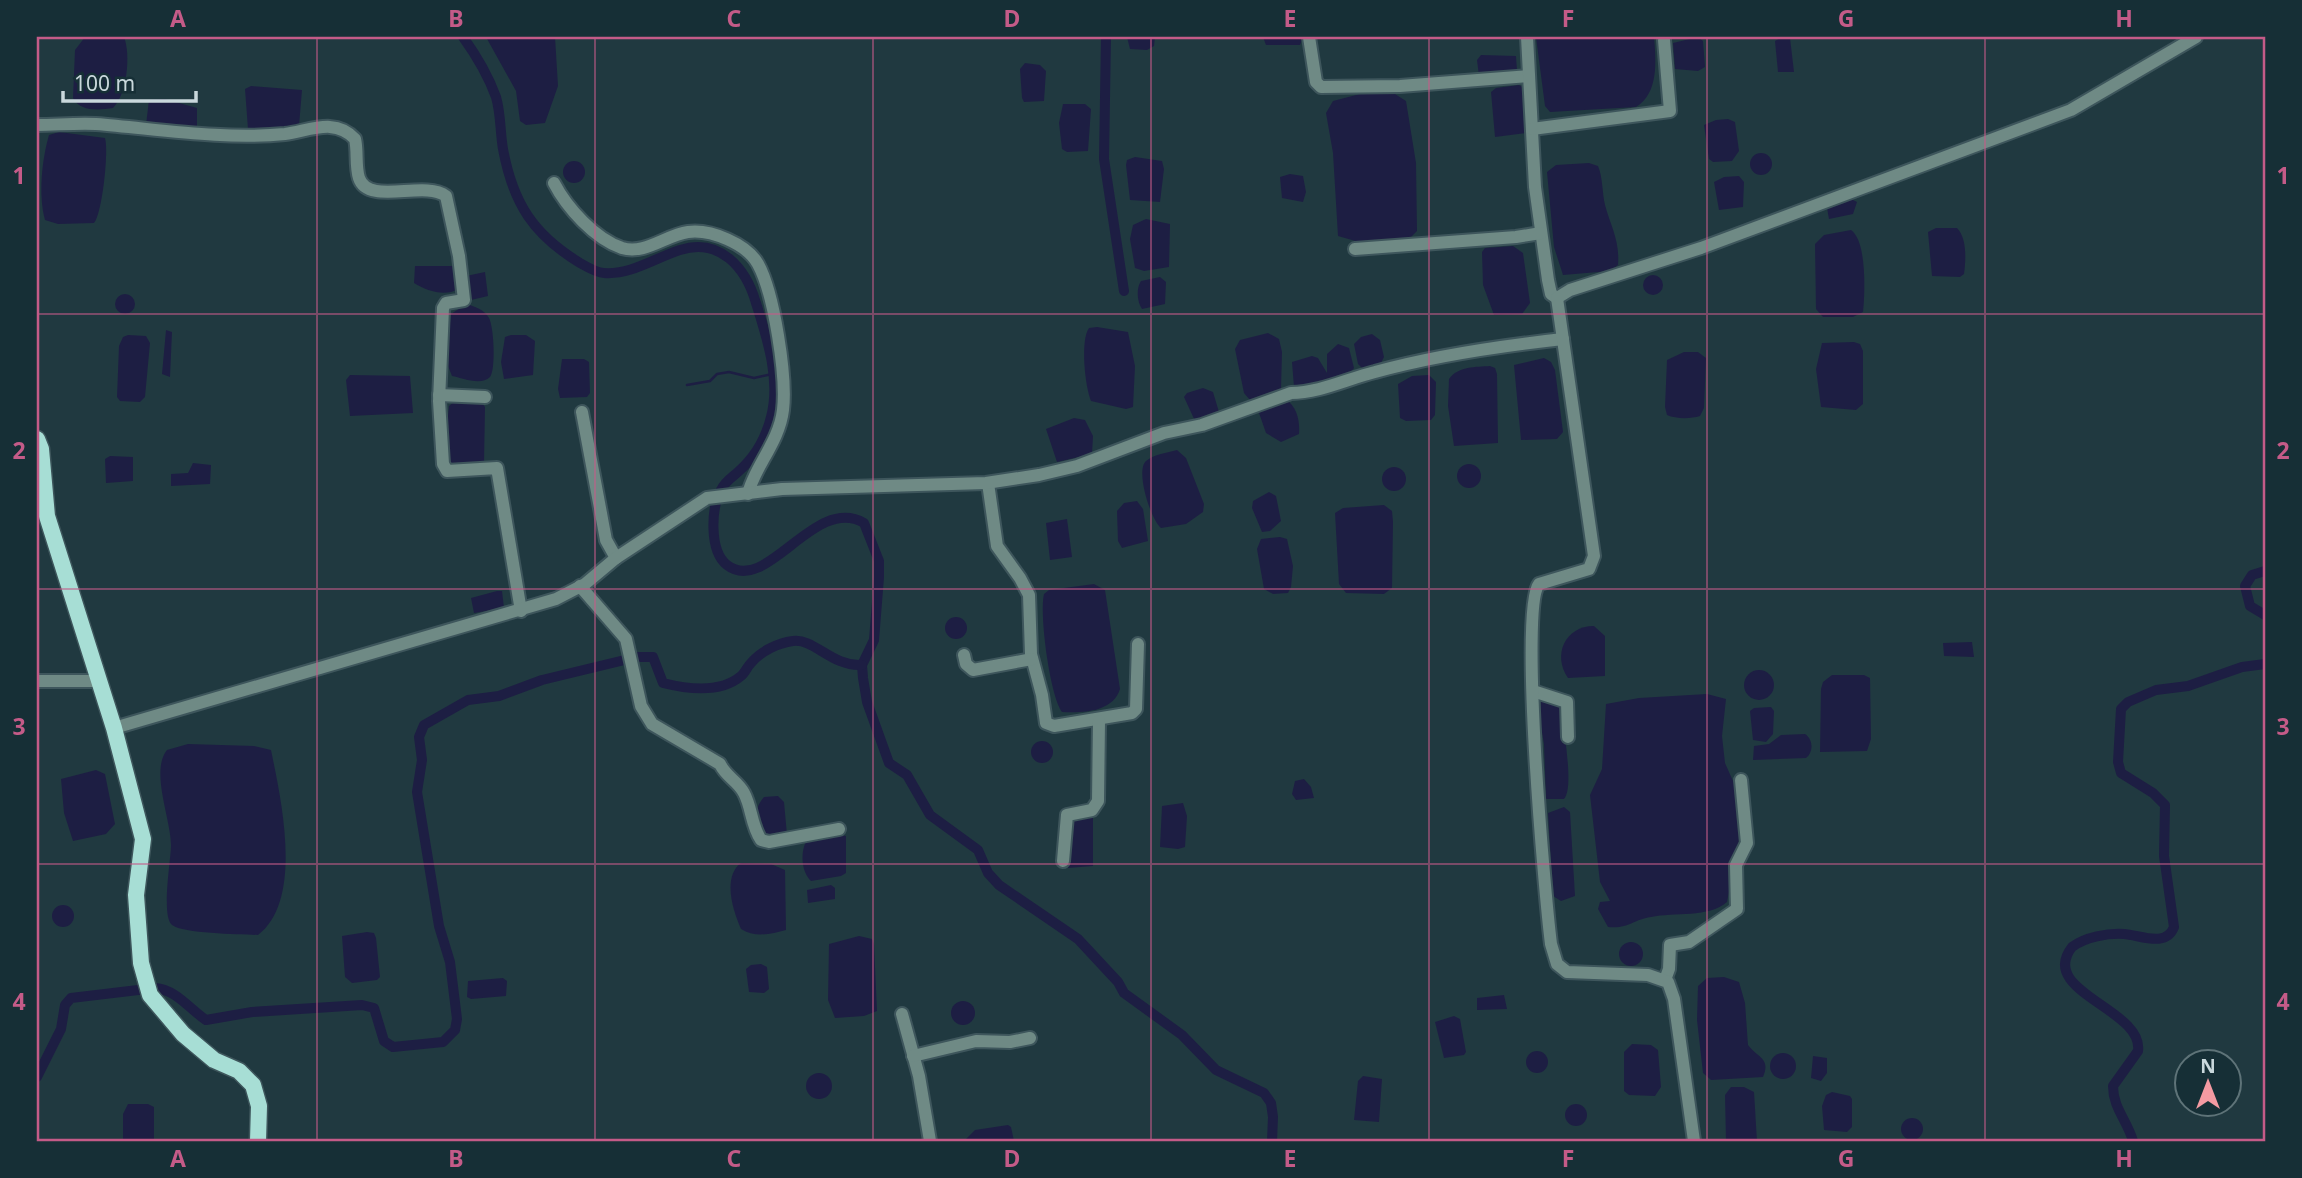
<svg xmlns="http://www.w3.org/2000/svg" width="2302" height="1178" viewBox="0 0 2302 1178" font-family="'Noto Sans',sans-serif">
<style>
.water{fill:#1d1e43}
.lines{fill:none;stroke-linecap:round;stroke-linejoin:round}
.stream{stroke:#1d1e43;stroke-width:2.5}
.canal{stroke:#1d1e43;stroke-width:10}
.minor-casing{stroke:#3e565c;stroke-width:16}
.major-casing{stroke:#3e565c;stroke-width:19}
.minor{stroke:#6f8a85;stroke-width:12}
.major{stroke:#a7ded5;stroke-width:16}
.grid{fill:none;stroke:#c45b88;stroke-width:2;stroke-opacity:0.55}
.neatline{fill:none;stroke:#c45b88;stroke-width:2.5}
.grid-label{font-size:23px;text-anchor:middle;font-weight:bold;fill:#c45b88}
</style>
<rect width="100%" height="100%" fill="#203940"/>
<!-- water -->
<g class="water">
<path d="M85,37H124C131,55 127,94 113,108C99,110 80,112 73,98L75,50Z"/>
<polygon points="486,37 555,37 558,86 545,123 526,125 520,121 516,91"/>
<polygon points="1127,37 1155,37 1154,46 1147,50 1130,49"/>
<polygon points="1263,37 1303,37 1300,45 1266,45"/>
<path d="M1536,37H1654C1656,61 1659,93 1636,107L1550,112L1545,106Z"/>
<polygon points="1698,37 1703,41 1705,67 1698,71 1675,69 1673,43"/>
<polygon points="1782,37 1790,38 1794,72 1778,72 1775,41"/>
<polygon points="1481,55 1516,56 1517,71 1479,76 1477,60"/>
<polygon points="1025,63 1040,65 1046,71 1044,101 1024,102 1022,98 1020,69"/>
<polygon points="1519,85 1524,88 1526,133 1495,137 1491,92 1496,88"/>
<polygon points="251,86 302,90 299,126 248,129 245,89"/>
<polygon points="1360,94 1395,94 1406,101 1416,163 1417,231 1410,238 1359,242 1338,236 1333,153 1326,113 1333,101"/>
<polygon points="165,99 197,108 197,127 146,125 149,100"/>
<polygon points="1063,104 1085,104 1091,109 1088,151 1067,152 1062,149 1059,123"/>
<polygon points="1716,120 1728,119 1735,122 1739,151 1732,161 1713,162 1709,159 1704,125"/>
<path d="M59,132L105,138C109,151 102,214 94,223L58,224L45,220C38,195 42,159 49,135Z"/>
<circle cx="1761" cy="164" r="11"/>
<polygon points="1135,157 1162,161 1164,169 1160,202 1130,200 1126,165 1127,160"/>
<circle cx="574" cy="172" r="11"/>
<path d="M1589,163L1598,166C1603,178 1602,192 1605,205C1611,227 1620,241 1618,265L1610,271L1563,275L1554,247L1547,172L1556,165Z"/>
<polygon points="1290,174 1303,176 1306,192 1303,202 1282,198 1280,177"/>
<polygon points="1739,176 1744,182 1743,207 1719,210 1714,182 1724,177"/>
<polygon points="1851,199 1857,202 1853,214 1829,219 1827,208"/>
<polygon points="1146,219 1170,224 1169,267 1144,271 1135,268 1130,239 1133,225"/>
<path d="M1936,228H1957C1967,238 1966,260 1964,274L1960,277L1932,276L1928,232Z"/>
<path d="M1851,230C1867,241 1865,293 1863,312L1853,317H1823L1816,309L1815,244L1824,235Z"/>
<polygon points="1513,246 1523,253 1530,303 1522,314 1494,315 1483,285 1482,252 1485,248"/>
<path d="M415,266H454L458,289C445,297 427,291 414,283Z"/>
<polygon points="485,272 488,296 471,300 466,276"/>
<circle cx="1653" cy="285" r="10"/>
<path d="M1160,277L1166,282L1165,304L1142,309C1137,302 1136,288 1141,281Z"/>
<circle cx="125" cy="304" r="10"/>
<path d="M466,304C474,306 485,310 489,318C494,327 496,370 490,377C481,386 462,378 452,376L446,361L451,314Z"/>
<path d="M1097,327L1128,332L1135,366L1133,407L1126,409L1091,401C1085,387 1080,340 1089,328Z"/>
<polygon points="166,330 172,332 170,377 162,374"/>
<polygon points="1268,333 1279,339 1282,352 1281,389 1261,400 1250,400 1244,393 1235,349 1240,340"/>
<polygon points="1372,334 1380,340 1384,357 1381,363 1364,370 1358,364 1354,344 1361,337"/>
<polygon points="128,335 146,336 150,343 145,397 140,402 120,401 117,397 119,346 123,337"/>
<polygon points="511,335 526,335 535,341 533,375 504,379 501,362 505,337"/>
<polygon points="1854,342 1860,344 1863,351 1863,404 1856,410 1821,407 1816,369 1822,343"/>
<polygon points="1338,344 1349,348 1354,368 1349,374 1298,389 1294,387 1292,362 1312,356 1318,358 1327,373 1327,354"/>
<path d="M1684,352H1698L1706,358L1704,408L1700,416C1690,419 1676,419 1667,415L1665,407L1667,360Z"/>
<polygon points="1544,358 1551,362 1555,370 1563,432 1557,439 1521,440 1514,365"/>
<polygon points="562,359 584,359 589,362 590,393 587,397 560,398 558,389"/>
<path d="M1490,366L1495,368L1497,374L1498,443L1454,446L1448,406L1449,379C1458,366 1476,367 1490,366Z"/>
<polygon points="350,375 410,376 413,413 350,416 346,380"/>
<polygon points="1429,375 1436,382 1435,415 1431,420 1406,421 1400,418 1398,384 1412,376"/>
<polygon points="1203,388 1213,392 1219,412 1195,421 1184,397 1187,393"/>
<path d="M1285,399C1297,406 1300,421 1299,434L1281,442L1266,433L1258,410Z"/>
<polygon points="455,401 482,403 485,407 484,463 449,467 444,455 449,406"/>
<polygon points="1074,418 1085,420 1093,436 1092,454 1057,462 1046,429"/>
<path d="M1177,450L1186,458L1204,504L1203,512L1186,524L1161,528C1151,520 1135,471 1146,461C1154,454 1167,453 1177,450Z"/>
<polygon points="110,456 133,457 133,481 106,483 105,459"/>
<polygon points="193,463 211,465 210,484 171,486 171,474 188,473"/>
<circle cx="1469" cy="476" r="12"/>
<circle cx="1394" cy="479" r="12"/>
<polygon points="1269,492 1276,496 1281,521 1270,531 1262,532 1252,508 1253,501"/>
<polygon points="1137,501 1143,509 1148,541 1122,548 1118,541 1117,511 1124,503"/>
<polygon points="1384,505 1392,511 1393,522 1392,588 1384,594 1346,593 1339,584 1335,513 1343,508"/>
<polygon points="1067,519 1072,557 1050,560 1046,523"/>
<polygon points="1280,537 1287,539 1293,566 1291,587 1288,593 1273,594 1264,589 1257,549 1261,539"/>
<path d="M1094,584L1105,590L1120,689C1113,712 1083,713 1062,712C1050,697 1039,614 1044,594L1049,590Z"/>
<polygon points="497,591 502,591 504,608 474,613 471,598"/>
<circle cx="956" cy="628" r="11"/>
<path d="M1594,626L1605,636V676L1568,678C1552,655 1565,626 1594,626Z"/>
<polygon points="1972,642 1974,657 1944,656 1943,643"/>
<circle cx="1759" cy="685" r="15"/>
<polygon points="1832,675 1864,675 1870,678 1871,739 1867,751 1820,752 1821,689 1823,682"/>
<path d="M1707,694L1726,699L1722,736L1725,763L1737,790L1740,835L1727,902C1709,918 1674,912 1651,917C1632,920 1629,929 1608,927L1598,909L1600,902L1610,901L1600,882L1590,795L1602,769L1606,704L1639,698Z"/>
<path d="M1541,700L1562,705C1562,725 1575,787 1564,799H1546L1544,744L1539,716Z"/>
<polygon points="1754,708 1771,707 1774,711 1773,734 1766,742 1753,740 1750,711"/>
<path d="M1805,734C1813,739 1814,752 1806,758L1753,760L1754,746L1769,744L1781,735Z"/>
<circle cx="1042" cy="752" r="11"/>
<path d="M188,744L254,746L271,750C281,799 304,900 258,935C241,934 184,934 172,925C161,916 171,860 171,845C171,819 150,771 167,750Z"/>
<polygon points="96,770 105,774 115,824 106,834 73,841 64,813 61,779"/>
<polygon points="1304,779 1311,787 1314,798 1296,800 1292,794 1295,781"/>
<path d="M778,796L784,802L787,835L766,838C758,822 751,812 764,797Z"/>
<polygon points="1183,803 1187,816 1185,847 1178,849 1160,847 1162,806"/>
<polygon points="1564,807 1570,812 1575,896 1561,901 1553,896 1548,813"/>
<polygon points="1093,815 1093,866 1068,868 1069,819"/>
<path d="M834,834L846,836V873L841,876L811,881C801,872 800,851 807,840Z"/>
<path d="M741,863L771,864L785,870L786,930C771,934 755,938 741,929C733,911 722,877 741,863Z"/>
<polygon points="831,885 835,888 835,899 808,903 807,890"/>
<circle cx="63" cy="916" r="11"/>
<polygon points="367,932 374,933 376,938 380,977 377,980 352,983 345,977 342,936"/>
<polygon points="859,936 872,939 874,944 877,1011 864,1016 835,1018 828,1000 829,944"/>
<circle cx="1631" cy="954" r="12"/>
<polygon points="761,964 767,967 769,989 764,993 749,992 746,969 751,965"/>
<path d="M1724,977L1739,982L1745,1003L1748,1045C1758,1058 1771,1058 1763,1077L1711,1080L1703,1073L1697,1020L1698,986L1707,978Z"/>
<polygon points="503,978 507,981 506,996 471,999 467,997 468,981"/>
<polygon points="1504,995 1507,1009 1477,1010 1477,998"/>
<circle cx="963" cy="1013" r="12"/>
<polygon points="1454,1016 1460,1019 1466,1052 1464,1055 1444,1058 1435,1022"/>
<polygon points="1632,1044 1651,1045 1658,1050 1661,1087 1655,1096 1629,1095 1624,1091 1624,1052"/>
<circle cx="1537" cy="1062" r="11"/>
<circle cx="1783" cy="1066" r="13"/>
<polygon points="1813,1056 1827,1058 1827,1073 1821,1081 1811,1078"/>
<circle cx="819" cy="1086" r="13"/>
<polygon points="1363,1076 1382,1079 1379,1122 1354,1120 1358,1081"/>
<polygon points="1731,1087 1744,1087 1754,1092 1757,1141 1726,1141 1725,1095"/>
<polygon points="1832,1092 1850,1096 1852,1099 1852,1127 1847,1132 1824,1130 1822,1106 1826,1095"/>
<polygon points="128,1104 148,1104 154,1107 154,1141 123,1141 123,1114"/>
<circle cx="1576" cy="1115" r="11"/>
<circle cx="1912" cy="1129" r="11"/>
<polygon points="1008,1125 1011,1127 1014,1141 964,1141 975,1130"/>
</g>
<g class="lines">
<!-- stream -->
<polyline class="stream" points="687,385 710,381 717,374 729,372 754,378 772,374"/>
<!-- canal -->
<g class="canal">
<path d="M463,37C476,55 488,75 496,97C501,114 500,132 503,149C513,204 534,235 580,263C587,267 597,273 604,273C631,275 655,258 680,250C720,237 746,268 756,303C767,338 781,380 771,417C766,437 755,457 739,471C733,477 725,481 721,490C711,508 709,551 727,565C767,596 814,494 864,523L879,561V577L874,640L862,665L863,678L867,702L889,763L907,775L930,815L978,850L988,873L999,885L1078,939L1118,982L1124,993L1182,1035L1216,1070L1264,1093L1271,1103L1273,1117L1272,1141"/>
<polyline points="1106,37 1104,159 1124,291"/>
<polyline points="2265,571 2252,575 2245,586 2250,606 2265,615"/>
<path d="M37,1077L61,1029L65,1005L71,998L155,988C177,990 188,1008 206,1020L252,1012L362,1005L374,1008L384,1041L393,1047L443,1042L455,1030L457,1019L450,962L439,926L417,792L422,760L419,737L424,725L468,700L499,696L542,680L637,657H653L663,683C687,689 720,694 741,676C745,673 747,667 751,663C761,651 778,643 793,641C814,638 832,667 862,665"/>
<path d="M2133,1141C2127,1120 2113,1108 2113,1086L2138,1051C2144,1009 2037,992 2072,947C2085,937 2108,933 2124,934C2140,935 2166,948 2174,927L2164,856L2165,805L2153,793L2121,773L2118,762L2121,709L2128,702L2156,690L2188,686L2242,667L2265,664"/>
</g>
<!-- minor casing -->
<g class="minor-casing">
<g id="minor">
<polyline points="1309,37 1316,82 1321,87 1400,86 1529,76"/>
<polyline points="1527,37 1535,187 1548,280 1551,294 1557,298"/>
<path d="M37,125C56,125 76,123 96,124C158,129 223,140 285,134C309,131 335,117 355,139C358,151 355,166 359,178C368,206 424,180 446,196L459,256L464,300L446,303L443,308L439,401L443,464L447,471L497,468L521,611"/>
<polyline points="1532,129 1670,111 1664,40"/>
<path d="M554,183C567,208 595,239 622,248C645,255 666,235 688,232C711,229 747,244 758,264C774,293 787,377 783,410C779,443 754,467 748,494"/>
<polyline points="1355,249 1516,237 1541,233"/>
<polyline points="439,395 485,397"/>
<polyline points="582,412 606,540 616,558"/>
<polyline points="988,483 997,546 1020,578 1029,595 1031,654 1042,695 1046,723 1054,726 1132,713 1136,709 1138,644"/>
<path d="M580,586L626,639L641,706L652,724L720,764C726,777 738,781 744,793C752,808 751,825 761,840L769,842L839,829"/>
<polyline points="964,655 966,664 973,670 1032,659"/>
<polyline points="37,681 99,681"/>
<polyline points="1533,691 1567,702 1568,737"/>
<path d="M114,728L556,599L585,584L616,558L707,498L782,489L986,483L1039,475L1077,466L1164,433L1202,425L1291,393C1319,393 1347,379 1375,372C1436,355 1500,346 1563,339"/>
<polyline points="1063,861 1067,815 1092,810 1098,801 1099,721"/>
<polyline points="1665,980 1669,969 1670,945 1689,942 1737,909 1736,865 1747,843 1741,780"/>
<polyline points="902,1014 919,1076 930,1141"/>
<polyline points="913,1056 976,1041 1010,1042 1030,1038"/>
<path d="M1694,1141L1674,999L1668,982L1648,975L1567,972L1557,964L1551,944C1545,897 1519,608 1539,584L1589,569L1594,556L1557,298L1570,290L1701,248L2071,110L2196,37"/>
</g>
</g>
<!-- major casing -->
<g class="major-casing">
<polyline id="major" points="37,439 41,449 47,516 114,728 143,839 136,895 141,963 150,995 183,1034 214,1060 239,1071 253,1085 259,1106 258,1141"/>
</g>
<!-- minor -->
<use href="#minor" class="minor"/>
<!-- major -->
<use href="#major" class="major"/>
</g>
<!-- grid -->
<path class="grid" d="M317,37V1141M595,37V1141M873,37V1141M1151,37V1141M1429,37V1141M1707,37V1141M1985,37V1141M37,314H2265M37,589H2265M37,864H2265"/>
<!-- border -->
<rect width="2302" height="1178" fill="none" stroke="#162f36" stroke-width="77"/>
<!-- north arrow -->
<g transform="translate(2208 1083)"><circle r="33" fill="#162f36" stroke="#5e7378" stroke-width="2"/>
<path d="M0-5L12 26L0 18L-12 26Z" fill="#f49aa2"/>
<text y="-10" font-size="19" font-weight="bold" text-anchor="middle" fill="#c9d8dc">N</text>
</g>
<!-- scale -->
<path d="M63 91v10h133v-10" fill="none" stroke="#c9d8dc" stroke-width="3.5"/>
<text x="74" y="91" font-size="21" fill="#c9d8dc" stroke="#162f36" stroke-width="5" paint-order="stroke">100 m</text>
<rect x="38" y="38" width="2226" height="1102" class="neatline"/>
<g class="grid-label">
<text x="178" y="27">A</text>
<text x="456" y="27">B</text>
<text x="734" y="27">C</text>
<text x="1012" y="27">D</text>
<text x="1290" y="27">E</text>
<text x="1568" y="27">F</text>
<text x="1846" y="27">G</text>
<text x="2124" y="27">H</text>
<text x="19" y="184">1</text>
<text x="2283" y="184">1</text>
<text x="19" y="459">2</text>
<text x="2283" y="459">2</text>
<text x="19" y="735">3</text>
<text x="2283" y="735">3</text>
<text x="19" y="1010">4</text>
<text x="2283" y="1010">4</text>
<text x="178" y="1167">A</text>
<text x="456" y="1167">B</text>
<text x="734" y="1167">C</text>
<text x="1012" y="1167">D</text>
<text x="1290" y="1167">E</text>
<text x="1568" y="1167">F</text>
<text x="1846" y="1167">G</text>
<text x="2124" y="1167">H</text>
</g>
</svg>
